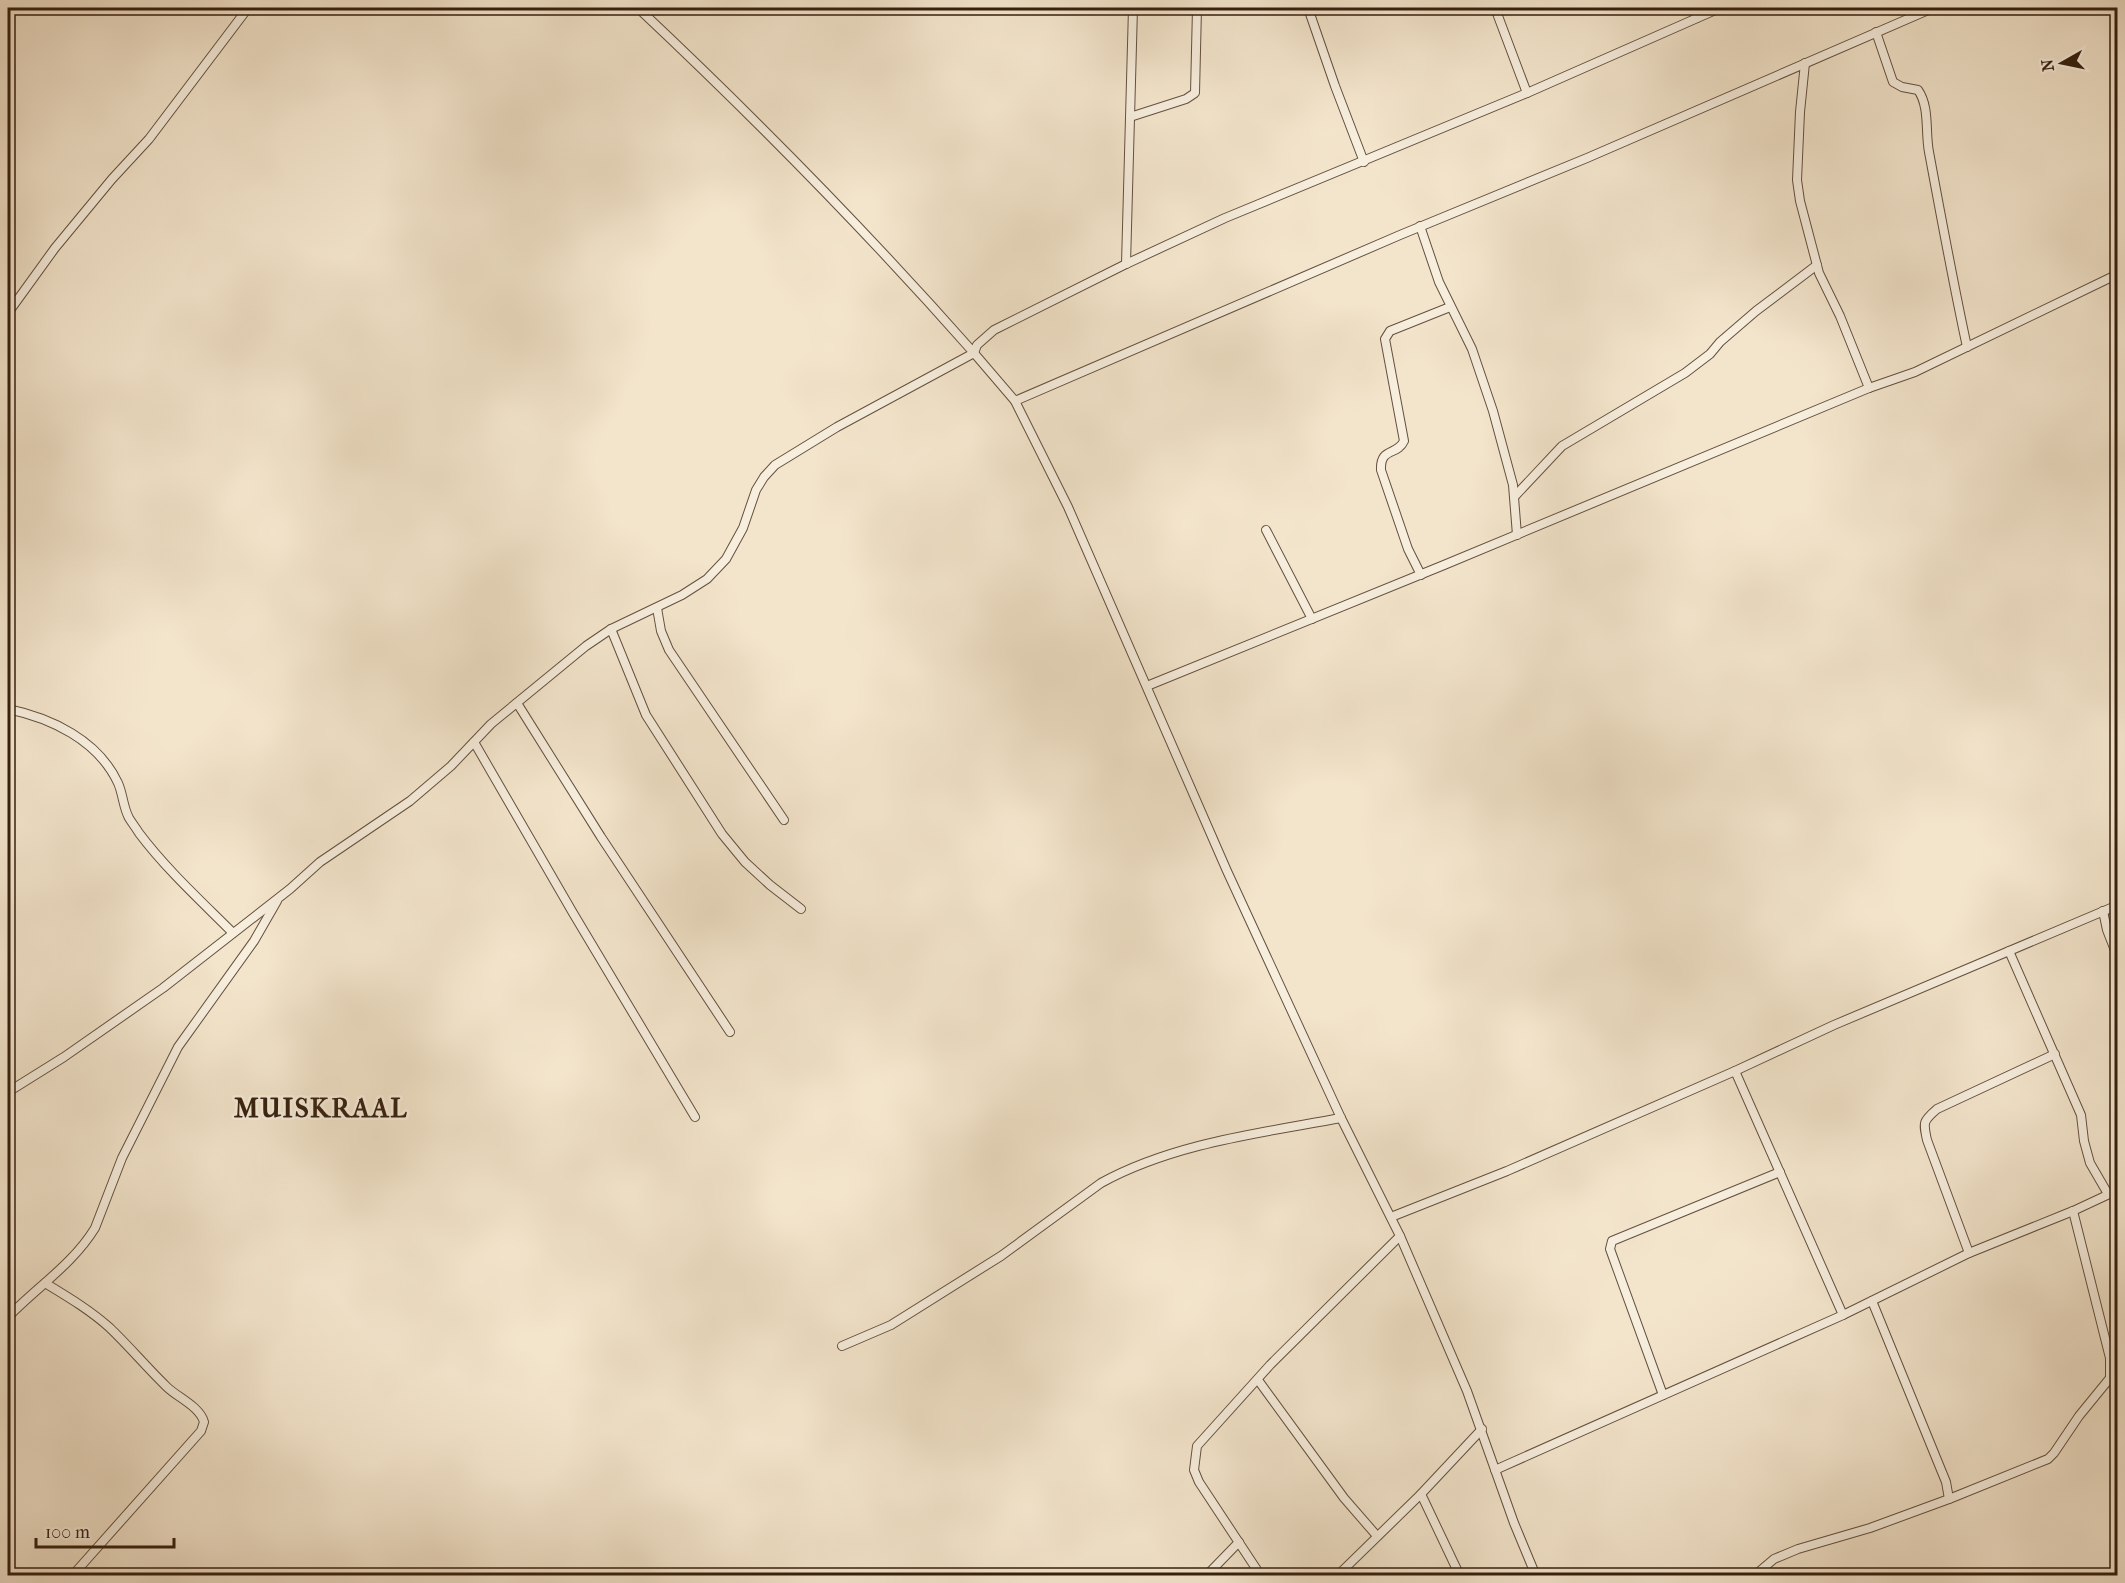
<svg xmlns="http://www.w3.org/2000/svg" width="2125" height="1583" viewBox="0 0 2125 1583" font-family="'IM FELL French Canon',serif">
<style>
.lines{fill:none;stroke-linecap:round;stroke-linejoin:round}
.minor-casing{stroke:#64503e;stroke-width:10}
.minor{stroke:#f7eede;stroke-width:8}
.labels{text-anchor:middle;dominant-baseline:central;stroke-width:5;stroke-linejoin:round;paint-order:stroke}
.district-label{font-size:27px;font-weight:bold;letter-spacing:1.5px;fill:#351f0e;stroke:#f7eede}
</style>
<rect width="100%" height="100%" fill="#f3e5cc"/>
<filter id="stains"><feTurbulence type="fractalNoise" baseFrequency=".00333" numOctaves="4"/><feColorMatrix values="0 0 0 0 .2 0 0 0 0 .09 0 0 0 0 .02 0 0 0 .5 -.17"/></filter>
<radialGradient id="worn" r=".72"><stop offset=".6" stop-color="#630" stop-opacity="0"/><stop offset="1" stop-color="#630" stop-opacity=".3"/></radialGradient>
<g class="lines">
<!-- minor casing -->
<g class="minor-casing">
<g id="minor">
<path d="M638,8C755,118 868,233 974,353L977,345L994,330L1126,264L1225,218L1527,93L1720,8"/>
<polyline points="1308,8 1335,86 1364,162"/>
<polyline points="1495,8 1527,93"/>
<polyline points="1694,8 1697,18"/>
<path d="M1876,32L1893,82L1902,87L1918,90C1930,107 1925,132 1929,152C1941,217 1953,282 1967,347"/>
<polyline points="1805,63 1800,112 1797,180 1800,201 1819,273 1840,316 1869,388"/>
<polyline points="1130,117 1186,99 1195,93 1197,8"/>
<polyline points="1420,226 1439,282 1472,349 1493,411 1513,485 1517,535"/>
<polyline points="1126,264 1133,8"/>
<polyline points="8,313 55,248 112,179 149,139 248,8"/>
<polyline points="1015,401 1068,507 1227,871 1341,1118 1400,1236 1467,1391 1514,1523 1536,1576"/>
<polyline points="1515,496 1562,446 1685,373 1710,354 1720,342 1756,311 1817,265"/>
<polyline points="1266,530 1312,619"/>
<path d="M1421,575L1408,549L1381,470C1380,447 1397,456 1404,441L1385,339L1390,331L1450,307"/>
<polyline points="657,608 661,631 669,650 784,820"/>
<polyline points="611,629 646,715 722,834 745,862 770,885 801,909"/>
<polyline points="1147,686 1444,565 1869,388 1915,372 2118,274"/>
<polyline points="517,703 601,837 730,1032"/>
<path d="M8,709C51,718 98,740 118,783C123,794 123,807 129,818C132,823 136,828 139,833C166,869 201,901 233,933"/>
<polyline points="474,742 573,913 695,1117"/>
<polyline points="2103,911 2107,930 2118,958"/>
<polyline points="2009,951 2081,1115 2084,1141 2090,1163 2108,1194"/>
<polyline points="1735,1071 1843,1315"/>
<polyline points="8,1092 64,1057 163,988 290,889 320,862 410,801 451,766 491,724 586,646 611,629 682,595 707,579 726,559 743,528 756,490 764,477 775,465 837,427 974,353 1015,401 1400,235 1587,158 1933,8"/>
<polyline points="1391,1217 1507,1171 1735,1071 1834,1025 2118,905"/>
<path d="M1969,1253L1927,1140C1923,1122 1923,1121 1937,1109L2055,1054"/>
<path d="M45,1283C68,1297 90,1310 110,1328C130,1347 148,1369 168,1388C179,1398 200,1407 204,1422L201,1431L72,1576"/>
<polyline points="1872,1301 1946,1482 1949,1499"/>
<path d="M8,1317C37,1287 73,1264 95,1228L122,1158L178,1047L254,941L277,901"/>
<path d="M842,1346L891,1325L1001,1256L1101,1183C1174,1143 1261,1133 1341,1118"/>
<polyline points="1258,1380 1344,1498 1377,1536"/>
<polyline points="1663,1395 1610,1249 1612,1241 1780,1172"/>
<polyline points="1495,1470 1843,1315 1969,1253 2073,1211 2118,1190"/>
<polyline points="1421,1494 1460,1576"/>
<polyline points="1206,1576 1239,1542"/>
<polyline points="1261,1576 1199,1482 1194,1470 1197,1446 1270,1365 1400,1236"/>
<polyline points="1337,1576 1421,1494 1482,1429"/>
<polyline points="1754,1576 1774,1559 1798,1549 1870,1528 1949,1499 2048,1459 2054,1453 2079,1416 2110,1378 2110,1358 2073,1211"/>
</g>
</g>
<!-- minor -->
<use href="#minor" class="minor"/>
</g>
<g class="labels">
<!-- district labels -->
<g class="district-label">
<text x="321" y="1108">MUISKRAAL</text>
</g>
</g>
<!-- margin -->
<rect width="2125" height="1583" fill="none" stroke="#f3e5cc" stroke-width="30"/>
<rect x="9" y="9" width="2107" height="1565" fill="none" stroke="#351f0e" stroke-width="3"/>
<rect x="15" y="15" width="2095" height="1553" fill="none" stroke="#351f0e" stroke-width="1.5"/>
<!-- north arrow -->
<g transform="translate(2062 63) rotate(261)" stroke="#f7eede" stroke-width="4.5" paint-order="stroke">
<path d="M0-4.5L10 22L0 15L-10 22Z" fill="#351f0e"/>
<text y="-9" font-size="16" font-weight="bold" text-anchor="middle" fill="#351f0e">N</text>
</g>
<!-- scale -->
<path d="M36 1538v9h138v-9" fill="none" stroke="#351f0e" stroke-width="3"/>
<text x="45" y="1538" font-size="18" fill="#351f0e" stroke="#f7eede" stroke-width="4.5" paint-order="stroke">100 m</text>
<rect width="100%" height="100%" filter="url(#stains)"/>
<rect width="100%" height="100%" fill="url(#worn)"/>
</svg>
